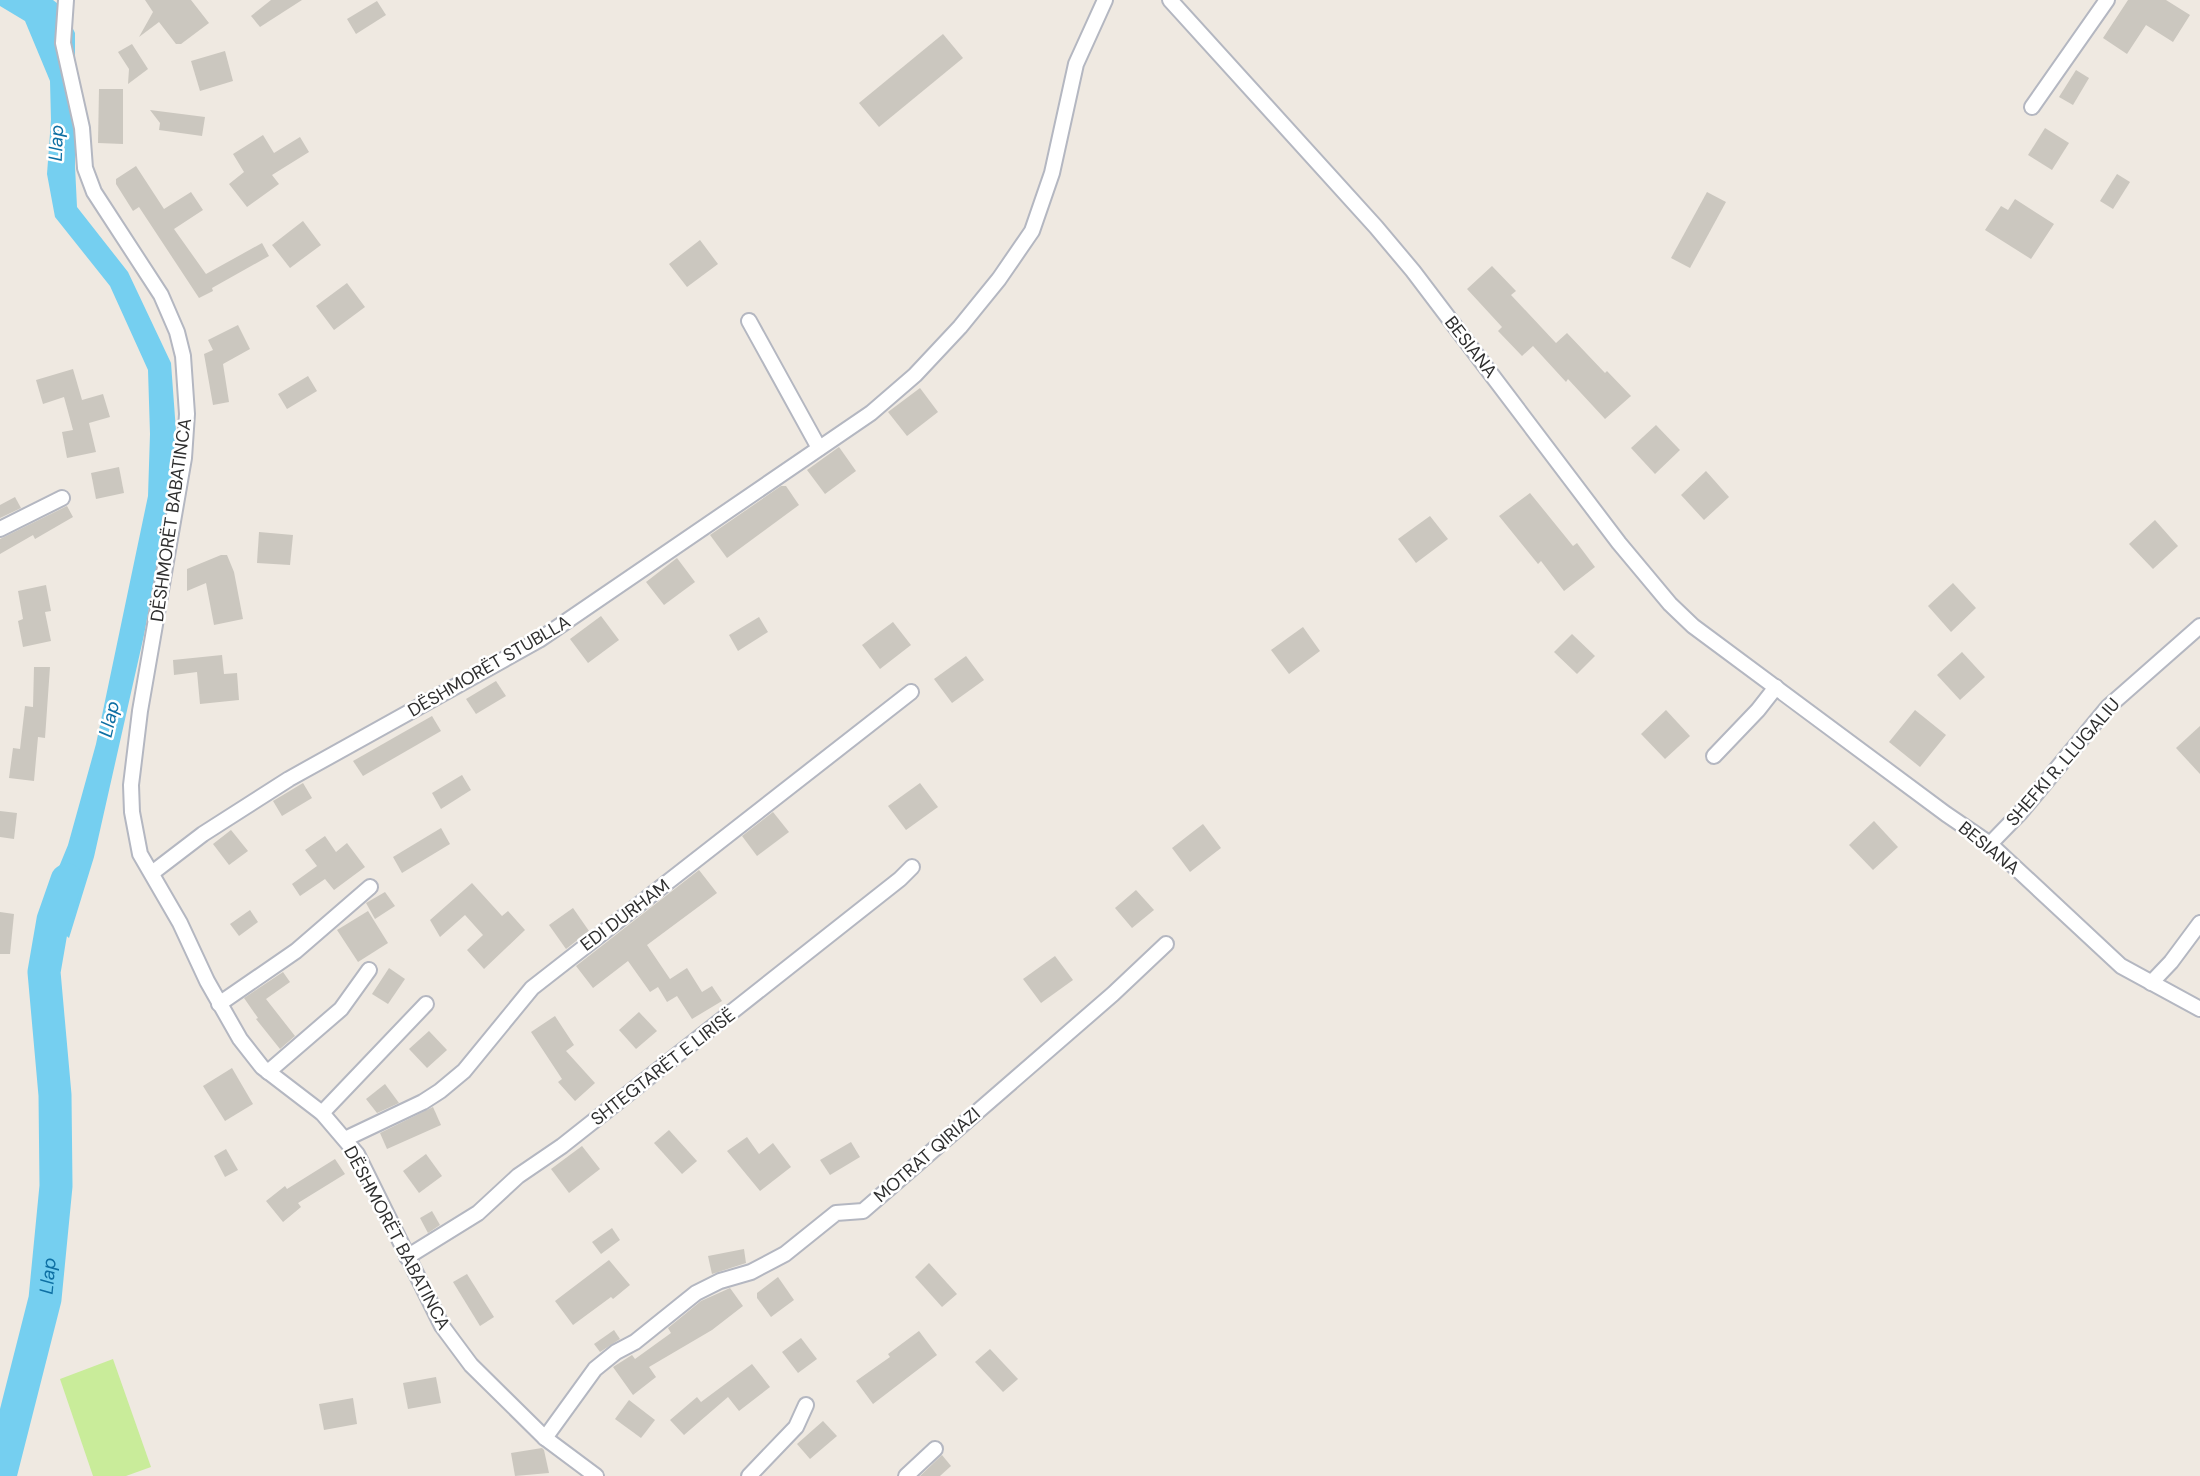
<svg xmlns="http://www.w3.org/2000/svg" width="2200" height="1476" viewBox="0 0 2200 1476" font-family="'DM Sans',sans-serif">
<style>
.pitch{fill:#c9ec9a}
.water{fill:#75cff0}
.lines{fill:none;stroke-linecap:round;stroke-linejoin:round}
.river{stroke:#75cff0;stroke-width:33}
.building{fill:#cbc7bf}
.minor-casing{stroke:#b4b7c1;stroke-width:18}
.minor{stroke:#fff;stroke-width:14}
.labels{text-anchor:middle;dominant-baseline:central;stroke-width:5;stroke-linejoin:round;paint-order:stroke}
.street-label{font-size:18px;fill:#2e2e2e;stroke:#fff}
.water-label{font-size:19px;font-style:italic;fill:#0d6fa3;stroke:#fff}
</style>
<rect width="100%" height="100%" fill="#efe9e1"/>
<!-- pitch -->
<polygon class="pitch" points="113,1359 151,1467 126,1476 93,1476 60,1379"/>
<!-- water -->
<polygon class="water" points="0,0 53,0 63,8 75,33 75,166 77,207 128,272 171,363 176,431 169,501 144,635 94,857 69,938 40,913 68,845 96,744 148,496 150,434 148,370 110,286 55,217 47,174 51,120 50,81 25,21 0,6"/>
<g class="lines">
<!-- river -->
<path class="river" id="s1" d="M0,1476L45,1299L56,1186L55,1095L44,972L53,920L67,880"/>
</g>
<!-- building -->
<g class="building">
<polygon points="145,0 191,0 209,23 181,44 176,44 159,22 139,37 153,12"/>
<polygon points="271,0 302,0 260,27 251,16"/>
<polygon points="2128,0 2166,0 2190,15 2173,42 2146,25 2127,54 2103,38"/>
<polygon points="377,1 386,15 356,34 347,19"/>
<polygon points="943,34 963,58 879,127 859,103"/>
<polygon points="132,44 148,69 128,84 129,69 118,52"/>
<polygon points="225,51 233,81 200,91 191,61"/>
<polygon points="2076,70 2089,78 2073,105 2059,97"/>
<polygon points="99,89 123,89 123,144 98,143"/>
<polygon points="150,110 205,117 202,136 159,130 160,123"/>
<polygon points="2045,128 2069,143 2052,170 2028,155"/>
<polygon points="263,135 274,153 300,137 309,152 272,175 279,184 247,207 229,184 244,172 233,154"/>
<polygon points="136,166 164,209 191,192 203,210 174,229 206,274 262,243 269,256 212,288 213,291 199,298 139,207 133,211 116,184 116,179"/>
<polygon points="2117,174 2130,182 2113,209 2100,201"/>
<polygon points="1707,192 1726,202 1690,268 1671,258"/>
<polygon points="2015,199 2054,224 2031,259 1985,230 2001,206 2008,210"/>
<polygon points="303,221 321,245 290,268 272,245"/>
<polygon points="700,240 718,264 687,287 669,264"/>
<polygon points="1492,266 1516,291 1511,295 1556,343 1567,333 1605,373 1607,371 1631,396 1605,419 1568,379 1566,382 1533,346 1522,356 1498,331 1502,327 1467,289"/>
<polygon points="347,283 365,307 334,330 316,306"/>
<polygon points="238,325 250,349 223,364 229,402 213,405 204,354 213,350 208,340"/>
<polygon points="73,369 82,400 103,394 110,417 89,423 96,452 67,458 62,432 73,430 64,397 43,404 36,380"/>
<polygon points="308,376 317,391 287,409 278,394"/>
<polygon points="920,388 938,412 907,436 888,412"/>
<polygon points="1656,425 1680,450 1655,474 1631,448"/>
<polygon points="839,447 856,471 825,494 807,470"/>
<polygon points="119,467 124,493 96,499 91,473"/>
<polygon points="1706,471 1729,497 1704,520 1681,495"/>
<polygon points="781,486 786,486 799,505 727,558 710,535"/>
<polygon points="1530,493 1573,546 1577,543 1595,567 1564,591 1541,561 1538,564 1499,516"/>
<polygon points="15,497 21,508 0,518 0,505"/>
<polygon points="67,506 73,517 35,539 33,535 0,554 0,539"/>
<polygon points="1430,516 1448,539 1416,563 1398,539"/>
<polygon points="2155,520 2178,546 2153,569 2129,544"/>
<polygon points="259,532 293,535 290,565 257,563"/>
<polygon points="221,555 227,555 234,572 243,619 214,625 206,583 187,591 187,569"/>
<polygon points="677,558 695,582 664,605 646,582"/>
<polygon points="1953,583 1976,608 1951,632 1928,606"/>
<polygon points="46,585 51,611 45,612 51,641 23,647 18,621 23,619 18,591"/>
<polygon points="601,616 619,640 588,663 570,639"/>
<polygon points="759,617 768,632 738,651 729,635"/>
<polygon points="893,622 911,645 880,669 862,645"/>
<polygon points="1303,627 1320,651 1289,674 1271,650"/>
<polygon points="1572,634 1595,656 1577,674 1554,652"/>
<polygon points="1962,652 1985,677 1960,700 1937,675"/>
<polygon points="222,655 224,674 237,673 239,700 200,704 197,672 174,675 173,660"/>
<polygon points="966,656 984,680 952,703 934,679"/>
<polygon points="34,667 50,667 45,738 38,737 34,781 9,778 13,748 20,749 25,706 33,707"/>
<polygon points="496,681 506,696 476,714 466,699"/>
<polygon points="1666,710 1690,736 1665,759 1641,734"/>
<polygon points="1915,710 1946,735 1920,767 1889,742"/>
<polygon points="432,716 441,731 363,776 353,761"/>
<polygon points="2200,726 2200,774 2176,748"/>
<polygon points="462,775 471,790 441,809 432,793"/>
<polygon points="303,783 312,798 282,816 273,801"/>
<polygon points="920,783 938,807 906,830 888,806"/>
<polygon points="0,811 17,813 14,839 0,837"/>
<polygon points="773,812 789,832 757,856 742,836"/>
<polygon points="1874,821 1898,847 1873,870 1849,845"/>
<polygon points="1203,824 1221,848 1190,872 1172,848"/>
<polygon points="441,828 450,844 402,873 393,857"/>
<polygon points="231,830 248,851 229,865 213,844"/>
<polygon points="325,836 336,852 347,843 365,867 334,890 325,879 300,896 292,884 317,866 305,850"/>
<polygon points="699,870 717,893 647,945 670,979 687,968 702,992 712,986 722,1001 692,1019 677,996 667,1002 658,987 650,992 628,961 593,988 576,966"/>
<polygon points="472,883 502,916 508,911 525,930 484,969 467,950 483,935 465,915 440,937 430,920"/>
<polygon points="1136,890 1154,910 1132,928 1115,908"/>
<polygon points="385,892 395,906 375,919 366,903"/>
<polygon points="573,908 589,931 566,949 549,925"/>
<polygon points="250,910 258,922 239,936 230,924"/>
<polygon points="368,911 388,943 358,962 337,930"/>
<polygon points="0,912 14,914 10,954 0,954"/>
<polygon points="1055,956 1073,980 1041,1003 1023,979"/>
<polygon points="389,968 405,979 388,1004 372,994"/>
<polygon points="283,972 290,982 266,999 295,1036 280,1049 256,1019 258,1018 244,998"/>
<polygon points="639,1012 657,1031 636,1049 619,1030"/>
<polygon points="555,1016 574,1045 566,1051 595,1083 575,1101 558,1082 562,1079 531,1032"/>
<polygon points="429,1031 447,1050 427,1068 409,1049"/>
<polygon points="232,1068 253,1104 225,1121 203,1086"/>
<polygon points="385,1084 399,1103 377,1113 366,1099"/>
<polygon points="433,1107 441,1125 387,1149 380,1133"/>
<polygon points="669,1130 697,1161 682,1174 654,1143"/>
<polygon points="747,1137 759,1154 773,1143 791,1167 760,1191 727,1151"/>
<polygon points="851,1142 860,1157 830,1175 820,1160"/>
<polygon points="582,1146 600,1169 569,1193 551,1169"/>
<polygon points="226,1149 238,1170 225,1177 214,1156"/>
<polygon points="426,1154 442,1176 419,1193 403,1171"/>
<polygon points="335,1159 345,1174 298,1203 301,1207 283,1222 266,1201 285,1186 287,1189"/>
<polygon points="432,1211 440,1225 428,1233 420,1218"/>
<polygon points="612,1228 620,1240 601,1254 592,1242"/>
<polygon points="744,1249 746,1263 712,1274 708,1256"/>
<polygon points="609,1260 630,1285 613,1299 611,1297 573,1325 555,1301"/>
<polygon points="929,1263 957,1294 942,1307 915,1277"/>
<polygon points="467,1274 494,1317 480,1326 453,1282"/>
<polygon points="778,1277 794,1300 771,1317 757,1298 757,1293"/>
<polygon points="730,1288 743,1306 712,1330 649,1367 656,1377 633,1395 613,1367 632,1355 635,1359 671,1333 668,1328 701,1301"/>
<polygon points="614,1330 620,1339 600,1352 594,1344"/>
<polygon points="919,1331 937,1355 873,1404 856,1381 890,1357 888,1354"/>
<polygon points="801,1338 817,1359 798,1373 782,1352"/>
<polygon points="990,1349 1018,1379 1003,1392 975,1362"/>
<polygon points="752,1364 770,1387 739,1411 728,1397 684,1435 670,1420 697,1397 701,1402"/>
<polygon points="436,1377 441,1403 408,1409 403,1383"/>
<polygon points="353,1398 357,1424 324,1430 319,1404"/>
<polygon points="629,1400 655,1420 641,1438 615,1419"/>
<polygon points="823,1421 837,1436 810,1459 797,1444"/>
<polygon points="542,1448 544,1450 549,1473 515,1476 511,1453"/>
<polygon points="942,1455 951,1466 940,1476 920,1476"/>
</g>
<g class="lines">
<!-- minor casing -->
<g class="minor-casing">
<g id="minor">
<polyline points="66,0 63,43 82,128 85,168 94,192 161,295 177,332 183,356 187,414 184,458 140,711 131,785 132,812 140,854 180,923 207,981 240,1039 262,1067 322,1113 357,1154 442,1326 471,1365 545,1438 596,1476"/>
<polyline points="1170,0 1376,227 1413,271 1619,543 1670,604 1693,626 1946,814 1990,844 2121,966 2200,1009"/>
<polyline points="2032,107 2107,0"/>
<polyline points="749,321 819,448"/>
<polyline points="0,529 62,498"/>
<polyline points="1714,756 1758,710 1776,687"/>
<polyline points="1990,844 2020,813 2108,707 2200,626"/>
<polyline points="152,873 203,834 289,779 539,640 871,413 915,375 960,327 999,279 1032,231 1052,173 1076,64 1105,0"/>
<polyline points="2151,983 2171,962 2200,923"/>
<polyline points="219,1004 296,951 370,887"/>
<polyline points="268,1072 341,1009 369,970"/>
<polyline points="322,1113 426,1004"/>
<polyline points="345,1139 423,1102 440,1091 464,1071 532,988 911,692"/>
<polyline points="407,1257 478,1213 518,1176 562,1146 900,879 912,867"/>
<polyline points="545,1438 595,1369 616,1352 635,1342 696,1293 720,1281 751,1272 785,1254 836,1213 863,1211 1113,994 1166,944"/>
<polyline points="749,1476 796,1427 806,1405"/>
<polyline points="906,1476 935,1449"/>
</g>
</g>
<!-- minor -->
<use href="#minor" class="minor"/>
</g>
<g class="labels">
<!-- street labels -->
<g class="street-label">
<text transform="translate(1471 347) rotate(52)">BESIANA</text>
<text transform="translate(171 520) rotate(-82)">DËSHMORËT BABATINCA</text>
<text transform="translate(489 666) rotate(-30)">DËSHMORËT STUBLLA</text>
<text transform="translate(2063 762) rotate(-49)">SHEFKI R. LLUGALIU</text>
<text transform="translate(1989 848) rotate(39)">BESIANA</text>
<text transform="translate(625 915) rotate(-37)">EDI DURHAM</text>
<text transform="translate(663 1067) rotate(-38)">SHTEGTARËT E LIRISË</text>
<text transform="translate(927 1155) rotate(-41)">MOTRAT QIRIAZI</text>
<text transform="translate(397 1238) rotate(62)">DËSHMORËT BABATINCA</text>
</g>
<!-- water labels -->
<g class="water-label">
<text transform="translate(56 143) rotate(-88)">Llap</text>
<text transform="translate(109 719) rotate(-77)">Llap</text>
<text stroke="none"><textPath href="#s1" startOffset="206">Llap</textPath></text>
</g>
</g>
</svg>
